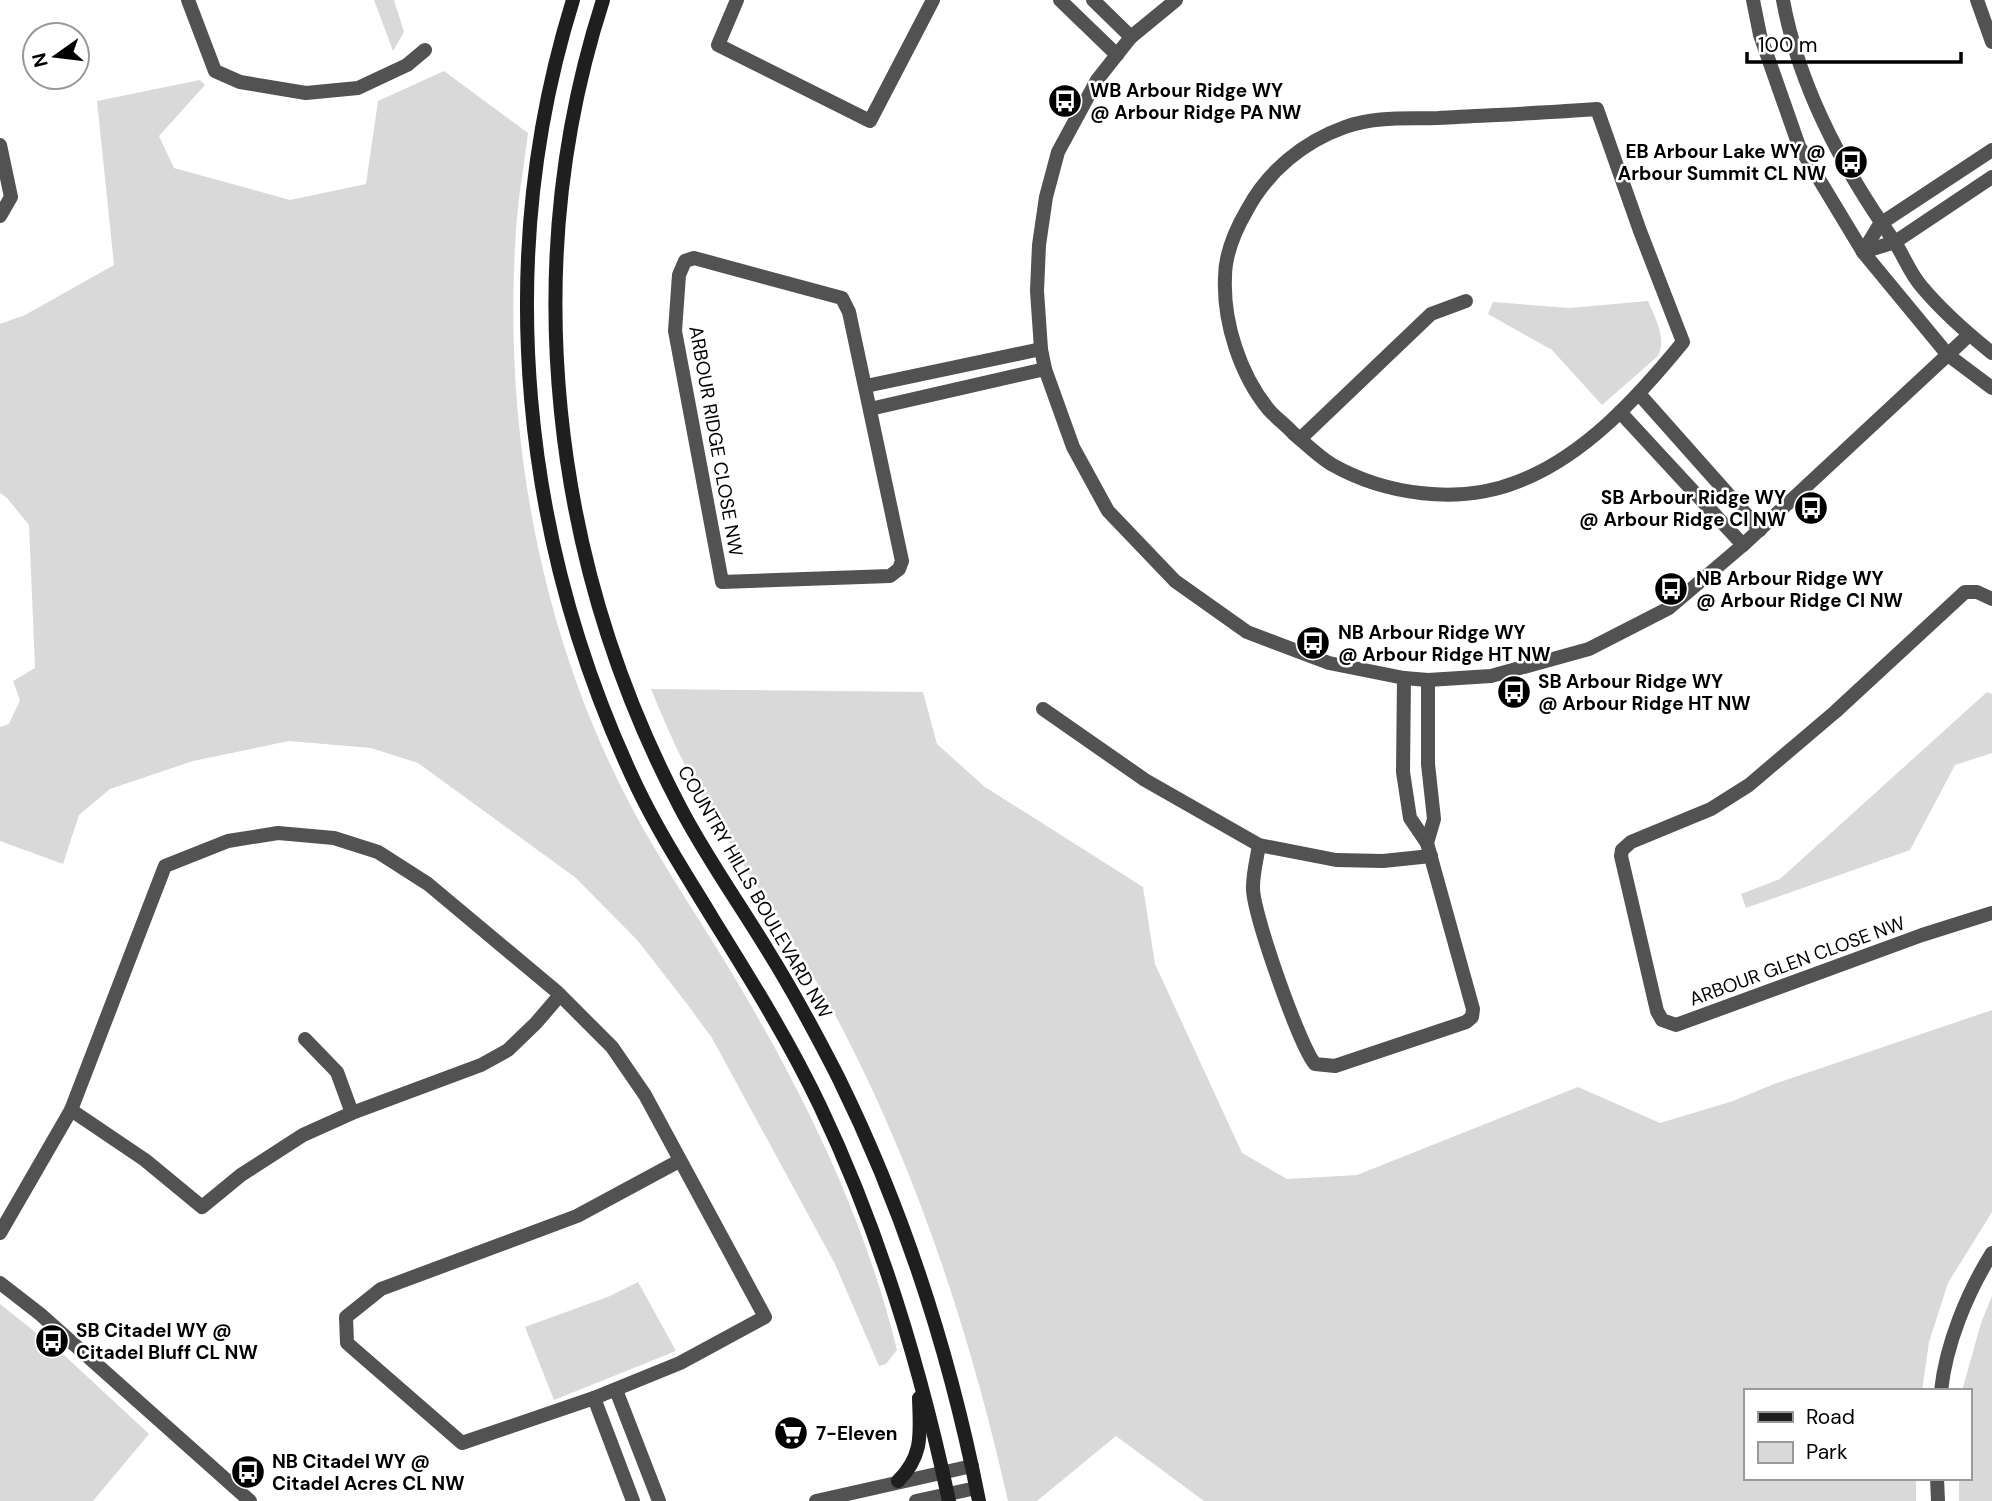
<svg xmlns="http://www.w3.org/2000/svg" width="1992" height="1501" viewBox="0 0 1992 1501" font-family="'DM Sans',sans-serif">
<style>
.green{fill:#d9d9d9}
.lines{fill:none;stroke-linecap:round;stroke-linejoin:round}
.minor{stroke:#525252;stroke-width:14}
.tertiary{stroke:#525252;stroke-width:14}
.secondary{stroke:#1f1f1f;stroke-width:14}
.labels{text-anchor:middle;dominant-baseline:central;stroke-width:5;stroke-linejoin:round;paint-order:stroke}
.poi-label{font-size:19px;font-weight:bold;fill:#000;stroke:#fff;text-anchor:start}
.street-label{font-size:19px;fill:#000;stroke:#fff}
</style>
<rect width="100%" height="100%" fill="#fff"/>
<!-- green -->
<g class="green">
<polygon points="374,0 394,0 404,32 393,51"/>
<path d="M444,71L528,133C524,166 518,198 516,231C502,436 542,650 644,830C673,881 706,929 736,980C805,1096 865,1219 897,1350L886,1364L879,1366L835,1264L712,1038L687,1004L638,941L576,878L418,763L371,748L289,741L193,761L110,789L79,815L63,864L0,841V727L9,724L20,700L13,681L35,668L29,525L7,498L0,493V324L25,315L114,265L97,101L200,80L205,85L159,136L174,168L290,200L366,184L378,101Z"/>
<path d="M1648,301C1655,318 1667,338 1658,356L1602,405L1552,350L1488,314L1493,302L1569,308Z"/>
<path d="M651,689L923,692L937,744L985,787L1143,887L1155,964L1242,1153L1287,1179L1357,1175L1578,1087L1660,1123L1733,1101L1774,1084L1992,1010V1212L1948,1283L1929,1342L1922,1391H1745V1478H1916V1501H1204L1116,1436L1037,1501H1008C971,1337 919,1176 841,1026C799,946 746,873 701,795C681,761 666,725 651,689Z"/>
<polygon points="1987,692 1992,694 1992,753 1955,765 1910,850 1746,908 1741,894 1780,879"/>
<polygon points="638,1282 676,1351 554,1400 525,1327 610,1296"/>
<polygon points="1992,1296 1992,1501 1959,1501 1959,1478 1969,1478 1969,1391 1962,1391 1981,1323"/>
<polygon points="0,1304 64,1355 149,1434 93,1501 0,1501"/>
</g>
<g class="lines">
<!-- minor -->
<g class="minor">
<polyline points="188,0 215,71 240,82 306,93 358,88 407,65 425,50"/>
<polyline points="737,0 718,45 870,121 933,0"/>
<polyline points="1060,0 1117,55"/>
<polyline points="1093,0 1131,37"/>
<polyline points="1176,0 1131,37 1097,80 1058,152 1046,197 1039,245 1037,291 1041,349 1045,369 1073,447 1108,511 1175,581 1247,632 1329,663 1404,678 1428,680 1491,676 1589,649 1669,608 1743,545 1969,335"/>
<polyline points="1977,0 1992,42"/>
<path d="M1597,109L1640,231L1683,342C1639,396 1584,457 1517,482C1459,505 1385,495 1331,464C1318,456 1305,443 1293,433C1286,425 1276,418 1269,410C1240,375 1223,322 1225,277C1225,254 1236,229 1247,210C1268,171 1303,142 1345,127C1375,116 1407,119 1438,118C1491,115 1544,113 1597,109Z"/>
<polyline points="0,145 11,197 0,216"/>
<polyline points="1863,252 1880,224 1992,150"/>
<polyline points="1863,252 1895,242 1992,177"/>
<polygon points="694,258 842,298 849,312 902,561 899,569 890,576 722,582 675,331 679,275 685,261"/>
<polyline points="866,386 1041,349"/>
<polyline points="1640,395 1760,530"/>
<polyline points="870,409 1045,369"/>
<polyline points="1620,412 1743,545"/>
<polyline points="1300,439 1431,314 1466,301"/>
<polyline points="1992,599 1977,592 1965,592 1835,712 1749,785 1711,809 1631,842 1622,850 1621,856 1657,1011 1662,1020 1676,1025 1922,935 1992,913"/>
<polyline points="1043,709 1145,780 1259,845 1336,860 1383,861 1431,856"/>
<polyline points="1427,843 1434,819 1428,764 1428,680"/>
<path d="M1259,845C1257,858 1253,873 1253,887C1252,911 1300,1047 1315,1064L1335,1066L1466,1022L1472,1017L1473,1009L1427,843L1410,818L1403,772L1404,678"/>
<polyline points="305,1039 337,1072 352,1113"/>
<polyline points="71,1110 145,1160 202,1207 241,1175 303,1135 352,1113 481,1065 508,1050 536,1023 560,995"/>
<polyline points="0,1233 71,1110 165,866 228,841 278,833 334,838 378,852 428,884 556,991 612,1047 645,1095 765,1317 680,1363 594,1398 462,1443 347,1343 346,1317 381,1289 577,1216 679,1161"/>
<polyline points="616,1390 659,1501"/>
<polyline points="594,1398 633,1501"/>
</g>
<!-- tertiary -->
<g class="tertiary">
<polyline points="1753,0 1760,35 1799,146 1863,252 1948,355 1992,388"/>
<path d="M1783,0C1799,88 1843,169 1894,241C1904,256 1910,274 1922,287C1942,311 1967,333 1992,353"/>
<polyline points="0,1283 40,1314 250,1501"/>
<path d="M1941,1391C1946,1344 1967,1293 1992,1253"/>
<polyline points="1937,1478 1938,1501"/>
<polyline points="816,1501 972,1466"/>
<polyline points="916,1501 976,1488"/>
</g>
<!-- secondary -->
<g class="secondary">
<path d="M573,0C492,260 521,543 637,787C659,833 687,876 713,919C751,980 789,1041 820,1106C880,1232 920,1365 949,1501"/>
<path d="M603,0C517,266 551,561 680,807C706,857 739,903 768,951C793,991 816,1034 838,1077C904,1211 950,1354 979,1501"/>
<path d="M898,1481C924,1455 920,1433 919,1398"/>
</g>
</g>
<!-- icons -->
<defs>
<g id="bus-disc" transform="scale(1.75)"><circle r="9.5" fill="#000" stroke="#fff"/><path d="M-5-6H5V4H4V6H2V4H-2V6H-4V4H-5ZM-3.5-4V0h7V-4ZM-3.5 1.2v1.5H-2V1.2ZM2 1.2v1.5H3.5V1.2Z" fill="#fff"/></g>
<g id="supermarket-disc" transform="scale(1.75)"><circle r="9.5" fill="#000" stroke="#fff"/><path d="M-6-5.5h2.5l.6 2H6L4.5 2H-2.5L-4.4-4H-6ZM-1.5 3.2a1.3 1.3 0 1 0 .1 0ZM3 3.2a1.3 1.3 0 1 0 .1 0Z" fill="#fff"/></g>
</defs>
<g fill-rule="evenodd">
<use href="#bus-disc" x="1065" y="101"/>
<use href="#bus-disc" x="1851" y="162"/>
<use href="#bus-disc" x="1811" y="508"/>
<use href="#bus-disc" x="1671" y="589"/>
<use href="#bus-disc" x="1313" y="643"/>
<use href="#bus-disc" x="1514" y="692"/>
<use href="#bus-disc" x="52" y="1341"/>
<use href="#supermarket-disc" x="791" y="1433"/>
<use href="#bus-disc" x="248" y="1472"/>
</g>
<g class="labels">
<!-- poi labels -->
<g class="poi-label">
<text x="1090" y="90">WB Arbour Ridge WY<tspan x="1090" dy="22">@ Arbour Ridge PA NW</tspan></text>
<text x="1826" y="151" text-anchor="end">EB Arbour Lake WY @<tspan x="1826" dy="22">Arbour Summit CL NW</tspan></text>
<text x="1786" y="497" text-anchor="end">SB Arbour Ridge WY<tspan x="1786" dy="22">@ Arbour Ridge CI NW</tspan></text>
<text x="1696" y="578">NB Arbour Ridge WY<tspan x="1696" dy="22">@ Arbour Ridge CI NW</tspan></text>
<text x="1338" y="632">NB Arbour Ridge WY<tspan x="1338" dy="22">@ Arbour Ridge HT NW</tspan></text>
<text x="1538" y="681">SB Arbour Ridge WY<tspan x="1538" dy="22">@ Arbour Ridge HT NW</tspan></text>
<text x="76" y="1330">SB Citadel WY @<tspan x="76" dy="22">Citadel Bluff CL NW</tspan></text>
<text x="816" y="1433">7-Eleven</text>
<text x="272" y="1461">NB Citadel WY @<tspan x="272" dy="22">Citadel Acres CL NW</tspan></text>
</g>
<!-- street labels -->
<g class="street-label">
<text transform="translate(716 441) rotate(80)">ARBOUR RIDGE CLOSE NW</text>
<text transform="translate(755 892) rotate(60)">COUNTRY HILLS BOULEVARD NW</text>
<text transform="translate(1797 961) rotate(-20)">ARBOUR GLEN CLOSE NW</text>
</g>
</g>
<!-- legend -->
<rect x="1744" y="1389" width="228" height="91" fill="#ffffff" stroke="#999999" stroke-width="2"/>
<rect x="1758" y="1412" width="35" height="10" fill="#1f1f1f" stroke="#999999" stroke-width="2"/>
<text x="1806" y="1424" font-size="21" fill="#000000">Road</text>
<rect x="1758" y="1442" width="35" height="21" fill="#d9d9d9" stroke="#999999" stroke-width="2"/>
<text x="1806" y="1459" font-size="21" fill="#000000">Park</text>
<!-- north arrow -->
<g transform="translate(56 56) rotate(256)"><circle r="33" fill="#ffffff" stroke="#999999" stroke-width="2"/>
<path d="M0-5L12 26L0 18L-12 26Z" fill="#000000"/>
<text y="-10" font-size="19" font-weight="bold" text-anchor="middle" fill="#000000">N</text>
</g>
<!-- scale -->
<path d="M1747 52v10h214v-10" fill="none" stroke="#000000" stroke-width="3.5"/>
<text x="1758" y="52" font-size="21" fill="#000000" stroke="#ffffff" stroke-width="5" paint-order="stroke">100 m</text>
</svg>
